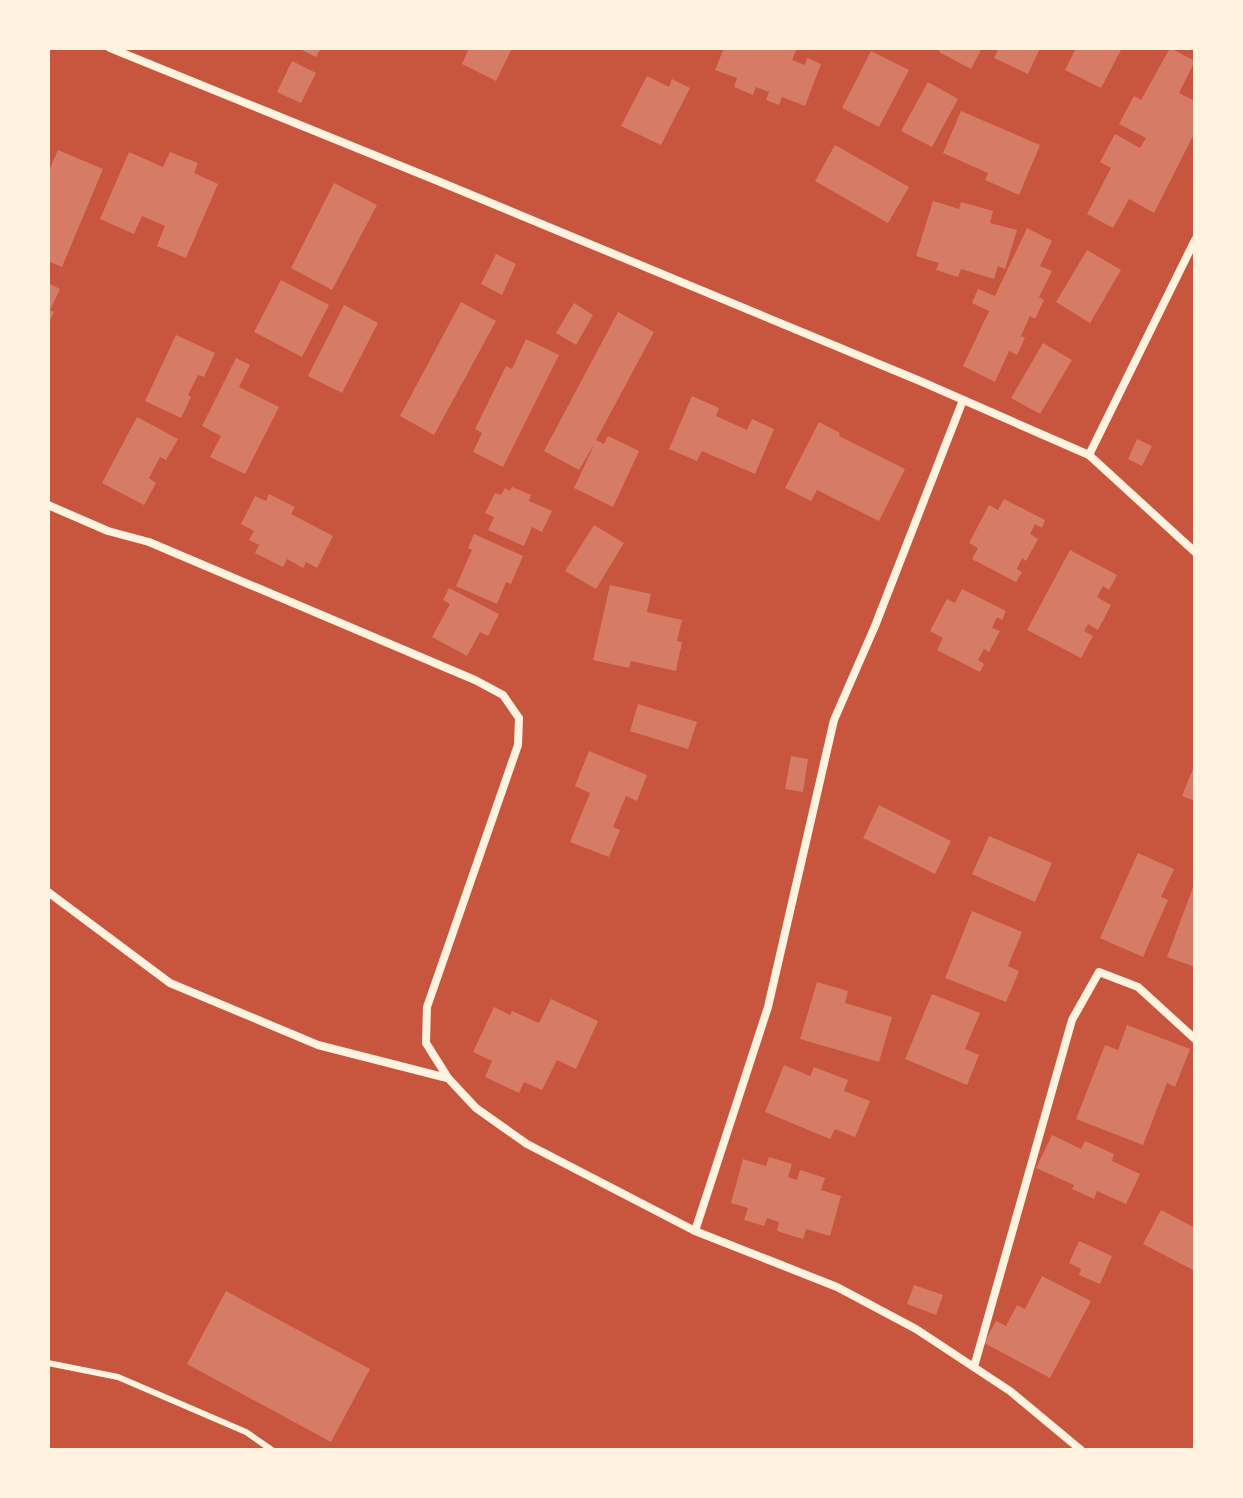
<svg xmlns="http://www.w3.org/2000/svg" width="1243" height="1498" viewBox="0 0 1243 1498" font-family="Georgia,serif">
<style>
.building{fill:#d67c66}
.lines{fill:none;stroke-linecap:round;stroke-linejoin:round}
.service{stroke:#fff3e0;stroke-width:6}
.minor{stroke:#fff3e0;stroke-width:8}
</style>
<rect width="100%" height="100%" fill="#c8553d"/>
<!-- building -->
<g class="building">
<polygon points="298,48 321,48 316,57"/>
<polygon points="469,48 512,48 496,81 462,64"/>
<polygon points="724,48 797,48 792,60 805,65 807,58 821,64 805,106 782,97 779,105 766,100 769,92 756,87 753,95 734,87 737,78 715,70"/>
<polygon points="941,48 982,48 971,69 939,52"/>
<polygon points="999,48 1040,48 1028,74 994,58"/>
<polygon points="1076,48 1122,48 1101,88 1065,70"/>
<polygon points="1170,48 1195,61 1179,93 1195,101 1195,132 1154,213 1129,199 1113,228 1087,214 1111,168 1100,162 1115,134 1140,148 1146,138 1119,124 1134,96 1141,100"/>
<polygon points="871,51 909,70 879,127 842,108"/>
<polygon points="292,61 316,73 301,103 277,92"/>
<polygon points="647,76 669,87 672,79 690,88 661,145 621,126"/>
<polygon points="928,82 958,99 932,147 901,131"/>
<polygon points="961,111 1040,145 1019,195 985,180 988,173 943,153"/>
<polygon points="835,145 909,187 888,223 815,181"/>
<polygon points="58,150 103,169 62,267 48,261 48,167 50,168"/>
<polygon points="129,152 163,167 170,152 198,163 194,173 218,184 186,258 157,246 165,226 142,216 134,234 100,219"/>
<polygon points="334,183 377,205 332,290 291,268"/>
<polygon points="933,201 959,209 961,202 993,211 990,223 1017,230 1005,269 998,266 994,279 961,269 958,277 936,270 939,263 916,256"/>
<polygon points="1027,228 1052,241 1040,266 1052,271 1039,297 1044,300 1035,319 1030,316 1021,336 1025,338 1017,355 1009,351 995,382 963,366 989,311 972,303 978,289 995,296"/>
<polygon points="1087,250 1121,270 1090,323 1056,302"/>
<polygon points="496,254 516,264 502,295 481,284"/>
<polygon points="281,280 329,305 302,357 254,332"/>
<polygon points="48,283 60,289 50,310 54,312 48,325"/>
<polygon points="461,302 496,321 434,435 400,416"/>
<polygon points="574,303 593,315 576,345 556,333"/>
<polygon points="344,305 378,323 342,393 308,376"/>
<polygon points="618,312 654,332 596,440 604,444 608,436 639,451 613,507 574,488 595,443 579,470 544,451"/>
<polygon points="176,335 215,353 204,377 198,375 188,395 191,397 181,418 145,401"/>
<polygon points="526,339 559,355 503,467 473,452 482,433 475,429 506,366 512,369"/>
<polygon points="1043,343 1072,360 1040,414 1011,398"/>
<polygon points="236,358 250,365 239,387 279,407 245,474 210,457 221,436 202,426"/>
<polygon points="692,396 719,408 716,416 747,430 752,419 774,429 755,474 702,451 697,461 669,449"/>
<polygon points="137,417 178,439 166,460 160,457 149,478 156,483 144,505 102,483"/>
<polygon points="819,422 840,433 839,436 905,469 879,521 817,490 811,501 785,488"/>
<polygon points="1137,439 1152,446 1142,466 1128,459"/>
<polygon points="512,487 531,495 529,501 552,511 542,532 532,527 524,546 488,530 494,517 485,513 495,493 501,495 505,488 510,491"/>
<polygon points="269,494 295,507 291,514 333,536 317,568 306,562 303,568 287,559 283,567 255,553 259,545 249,540 254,531 241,524 255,496 266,501"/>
<polygon points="1004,499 1045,520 1042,528 1035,524 1030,534 1038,539 1026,561 1022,558 1017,569 1022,572 1016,582 972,559 978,548 969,543 989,505 998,510"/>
<polygon points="594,525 624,543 596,589 565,571"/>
<polygon points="474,534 523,556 511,584 506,582 497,604 456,586 472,550 468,548"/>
<polygon points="1070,550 1117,575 1109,590 1103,586 1097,597 1111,605 1098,630 1088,624 1084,631 1093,636 1081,658 1027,630"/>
<polygon points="610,585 651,594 647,612 682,620 677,641 682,642 676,671 631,661 629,668 593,660"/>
<polygon points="449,588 499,614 488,636 480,632 467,656 432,637 450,604 443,600"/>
<polygon points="962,589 1006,611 1002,620 997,617 992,628 1000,631 989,652 984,649 978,660 984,664 980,672 937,650 943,638 930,631 947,599 955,603"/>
<polygon points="638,704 697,722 688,749 630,731"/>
<polygon points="589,751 647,775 637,801 626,796 613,827 620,830 609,857 570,842 590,793 575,786"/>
<polygon points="791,756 808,759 803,792 785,789"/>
<polygon points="1195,764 1195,801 1182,796"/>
<polygon points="879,805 951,841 935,874 863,838"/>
<polygon points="989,836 1052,863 1035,902 972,874"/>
<polygon points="1138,853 1174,869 1161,897 1168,900 1143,957 1100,938"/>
<polygon points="1195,882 1195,967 1167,957"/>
<polygon points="972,911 1022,932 1008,966 1019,971 1006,1002 945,978"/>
<polygon points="817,982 848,991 845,1003 892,1017 879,1062 800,1039"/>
<polygon points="932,994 980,1013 965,1049 979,1055 967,1085 905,1059"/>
<polygon points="551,999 598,1021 576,1069 557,1060 542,1090 524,1082 519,1093 485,1077 492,1061 473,1052 494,1007 510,1015 512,1011 539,1023"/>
<polygon points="1127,1025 1190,1049 1175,1087 1167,1083 1143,1145 1076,1119 1105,1045 1118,1050"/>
<polygon points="784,1065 810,1076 814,1067 848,1080 844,1091 870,1101 855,1137 835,1129 830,1139 765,1112"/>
<polygon points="1052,1135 1081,1149 1085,1141 1114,1154 1112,1161 1140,1174 1126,1204 1097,1191 1094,1199 1072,1189 1074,1185 1036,1168"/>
<polygon points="769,1157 792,1164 788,1177 797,1180 800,1170 825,1178 821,1190 841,1196 830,1236 806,1229 803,1239 777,1231 779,1222 767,1218 764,1226 744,1220 748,1208 731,1203 743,1159 766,1166"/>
<polygon points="1161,1210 1195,1228 1195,1271 1143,1244"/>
<polygon points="1079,1241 1112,1256 1100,1284 1079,1275 1081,1269 1069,1263"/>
<polygon points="1042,1276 1091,1301 1050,1378 984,1343 996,1321 1006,1326 1017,1305 1025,1309"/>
<polygon points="914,1285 943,1295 936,1315 907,1304"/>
<polygon points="226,1291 370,1369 331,1442 187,1364"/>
</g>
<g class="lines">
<!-- service -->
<polyline class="service" points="48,1363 118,1377 246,1432 272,1450"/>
<!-- minor -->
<g class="minor">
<polyline points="110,48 433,179 920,381 1089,455 1195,552"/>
<polyline points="1089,455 1195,240"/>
<polyline points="48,505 108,531 149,542 475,680 503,695 519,718 518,745 427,1007 426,1043 448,1078 476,1108 527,1144 695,1231 837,1287 916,1329 1010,1391 1081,1450"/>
<polyline points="48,892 170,983 318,1045 447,1078"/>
<polyline points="695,1231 768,1007 834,720 875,626 963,400"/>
<polyline points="974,1367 1072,1020 1099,972 1138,987 1195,1039"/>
</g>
</g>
<!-- border -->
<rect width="1243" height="1498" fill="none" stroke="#fff3e0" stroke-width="100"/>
</svg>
